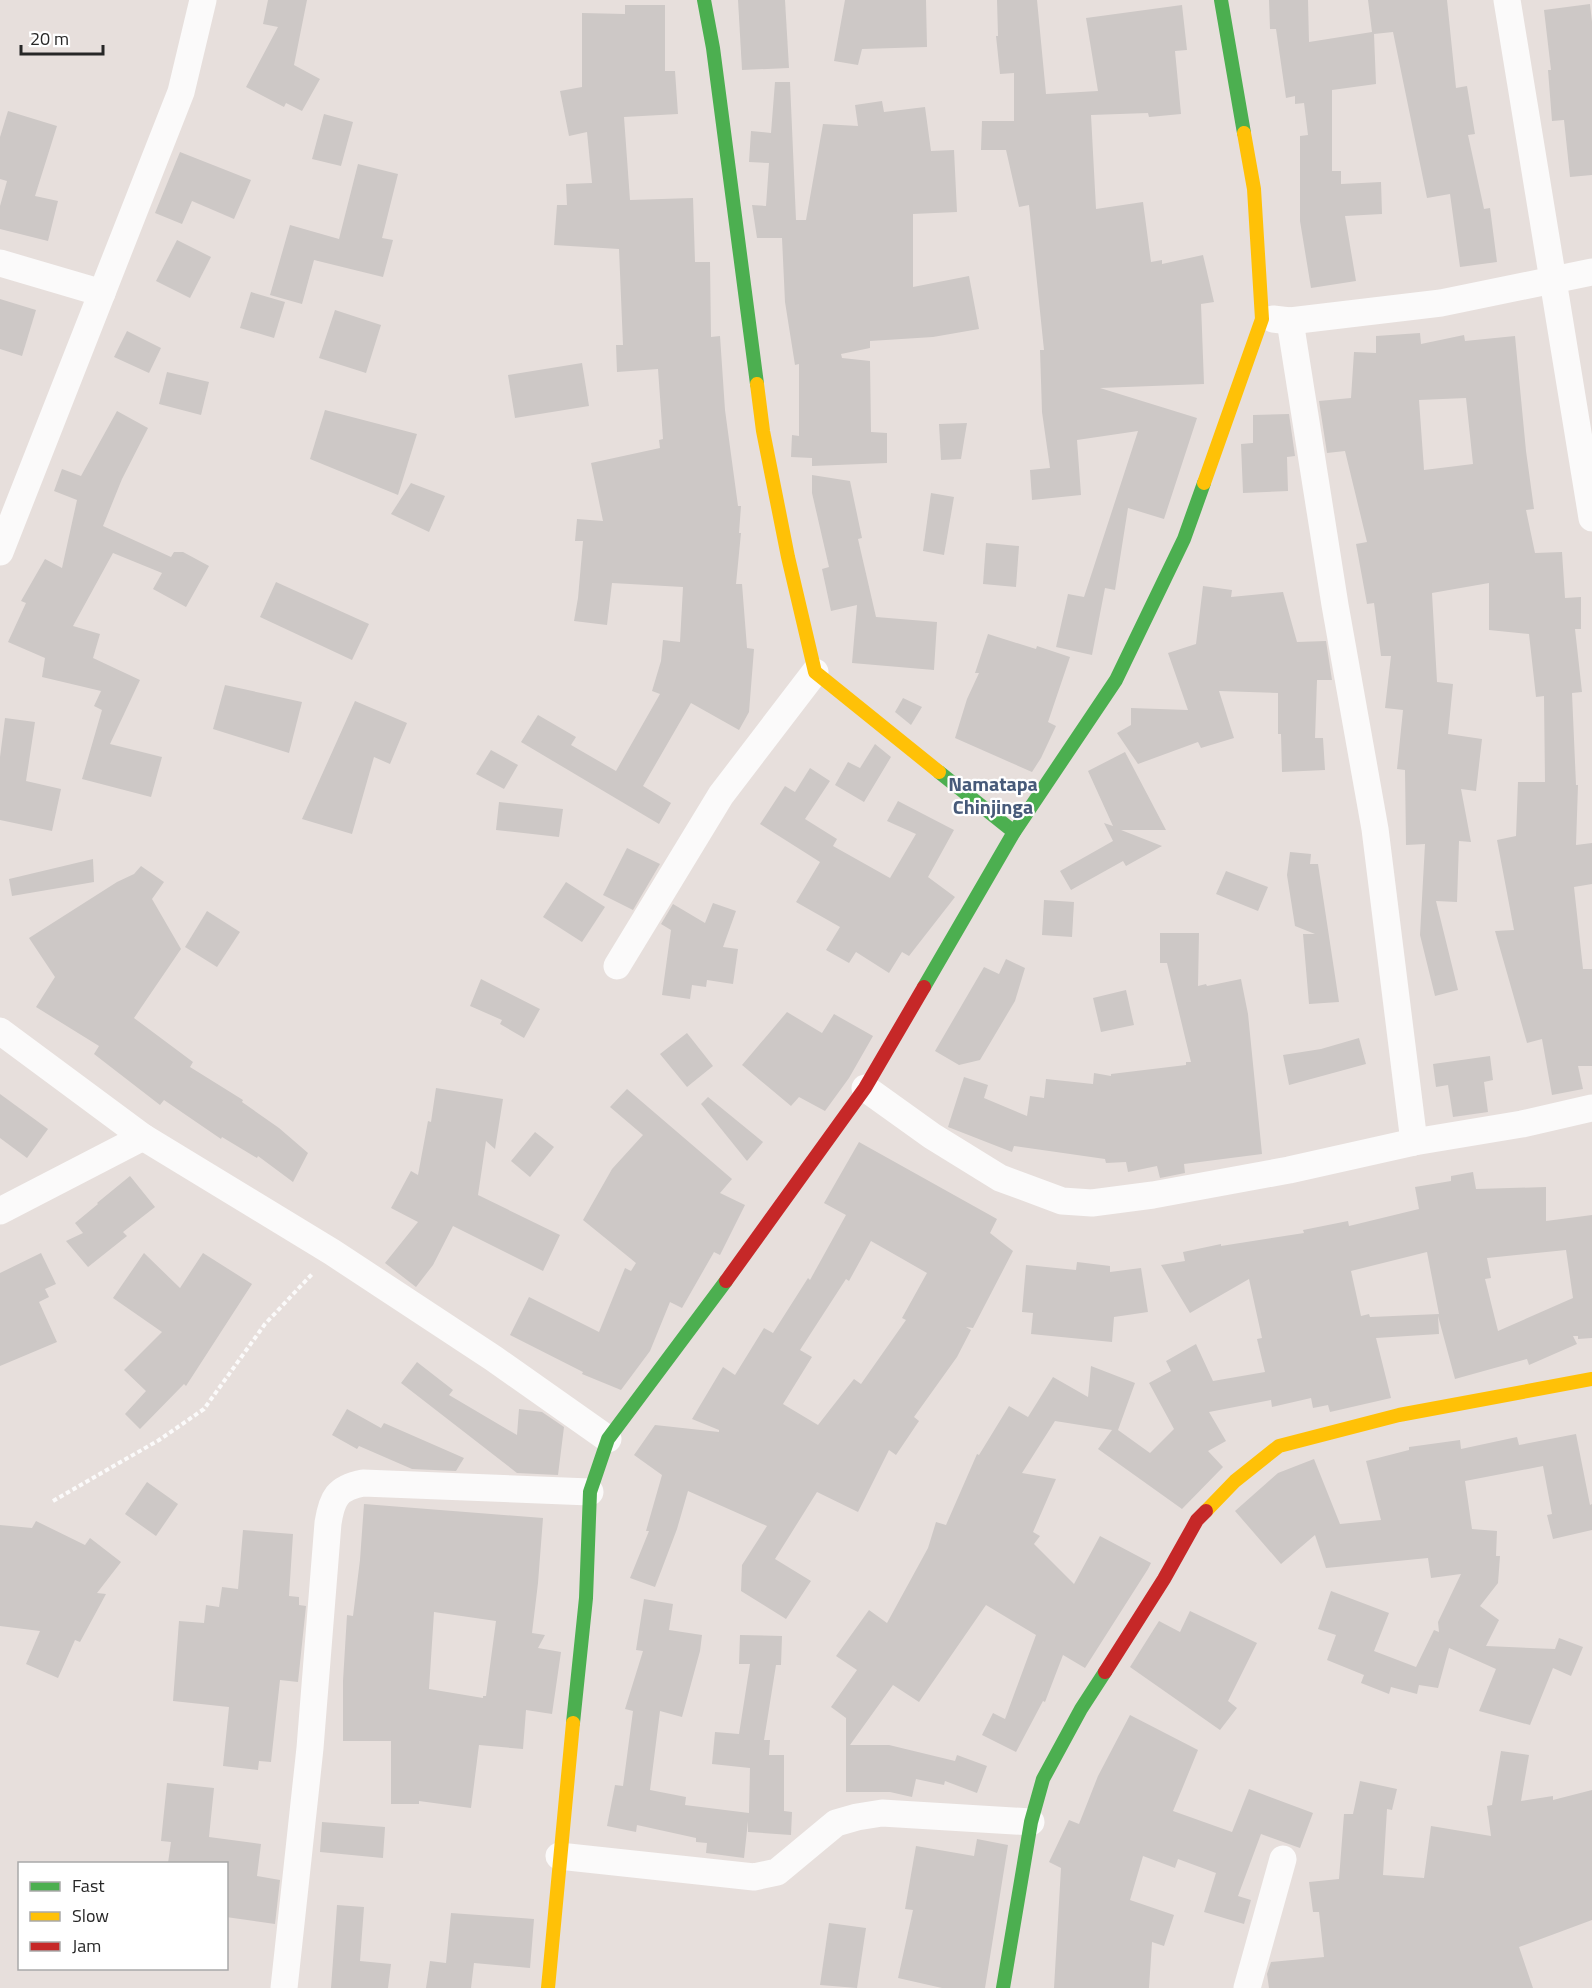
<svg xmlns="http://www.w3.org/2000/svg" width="1592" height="1988" viewBox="0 0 1592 1988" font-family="'Titillium Web',sans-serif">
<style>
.building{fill:#cdc8c6;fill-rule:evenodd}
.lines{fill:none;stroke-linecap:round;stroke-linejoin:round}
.path{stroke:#fbfafa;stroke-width:4;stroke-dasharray:4.5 3;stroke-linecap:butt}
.street{stroke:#fbfafa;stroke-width:27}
.fast{stroke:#4caf50;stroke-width:14}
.slow{stroke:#ffc107;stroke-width:14}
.jam{stroke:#c62828;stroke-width:14}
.labels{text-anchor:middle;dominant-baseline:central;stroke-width:4.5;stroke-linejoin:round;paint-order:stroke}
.quarter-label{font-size:20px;font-weight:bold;fill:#475a79;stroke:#fff}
</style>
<rect width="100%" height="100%" fill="#e7dfdc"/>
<!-- building -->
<g class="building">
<polygon points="268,0 307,0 294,65 320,79 302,111 286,103 284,107 246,87 278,27 263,24"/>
<polygon points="738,0 785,0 789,68 742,70"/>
<polygon points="845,0 926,0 927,47 862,49 858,65 834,61"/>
<polygon points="997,0 1037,0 1046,94 1098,91 1086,18 1182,5 1187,50 1175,51 1181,114 1149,117 1148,113 1091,115 1096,209 1143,202 1151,262 1162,260 1162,264 1203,255 1214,302 1201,304 1204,384 1100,388 1197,418 1164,519 1128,508 1115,590 1105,588 1092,655 1056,647 1068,594 1084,597 1138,431 1077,440 1081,495 1032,500 1030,470 1050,468 1042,412 1040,350 1044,350 1029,205 1019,207 1006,150 981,150 982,121 1014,121 1014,73 1000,74 996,36 998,36"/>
<polygon points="1269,0 1308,0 1309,42 1372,32 1368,0 1447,0 1456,88 1467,86 1475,134 1468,135 1484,209 1490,208 1497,262 1460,267 1450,194 1427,198 1393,32 1374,34 1376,84 1332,90 1332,171 1341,171 1341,184 1381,182 1382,214 1345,216 1356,281 1311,288 1300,221 1300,136 1308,135 1304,103 1295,104 1295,96 1286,98 1276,29 1270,29"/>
<polygon points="1590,4 1592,22 1592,175 1570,177 1564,120 1552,121 1548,70 1551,70 1544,10"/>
<polygon points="625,5 665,5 665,71 675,71 678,114 624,117 630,200 693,198 695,262 710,262 711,337 720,336 725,410 738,506 741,506 739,533 741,533 736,584 742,584 747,648 754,649 749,712 739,730 691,703 643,786 671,803 659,824 521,742 538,715 576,737 571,745 616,771 660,694 652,691 661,661 663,640 680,642 683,587 612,583 607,625 574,621 578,598 583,541 575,541 577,519 603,521 591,463 660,448 659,440 663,439 658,369 617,372 616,345 623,345 619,249 554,245 557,205 567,205 566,184 592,183 587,132 569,136 560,91 582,87 582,13 625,14"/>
<polygon points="775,82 790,82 796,220 806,220 823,124 858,126 855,105 882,101 884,112 925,107 931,151 954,150 957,212 913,214 913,287 969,276 979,329 933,337 870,341 870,348 841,354 842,358 870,361 871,432 887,433 887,463 812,466 812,458 791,457 792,435 799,436 799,364 795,365 785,302 782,238 757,238 752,205 766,206 769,163 749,162 751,131 771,133"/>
<polygon points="8,111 57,126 35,196 58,201 48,241 0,229 0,206 7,181 0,179 0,137"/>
<polygon points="324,114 353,122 341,166 312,159"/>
<polygon points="180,152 251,180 234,219 192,201 182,224 155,213"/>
<polygon points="358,164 398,174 382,238 393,240 383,277 314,260 302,304 270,295 290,225 339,239"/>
<polygon points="177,240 211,257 190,298 156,281"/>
<polygon points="251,292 285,302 274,338 240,328"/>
<polygon points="0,299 36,310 22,356 0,349"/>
<polygon points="335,310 381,325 366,373 319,358"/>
<polygon points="127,331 161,348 149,373 114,357"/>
<path d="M1420,333L1421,344L1464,335L1465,341L1515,336L1526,451L1534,509L1526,510L1535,553L1562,552L1565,598L1581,597V629H1575L1582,692L1572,693L1576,785H1578L1576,845L1592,843V884L1574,887L1583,969H1592V1066H1578L1583,1089L1552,1095L1542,1039L1527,1043L1495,931L1514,930L1497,840L1516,836L1518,782H1545L1544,696L1536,697L1529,634L1489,630V583L1432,593L1437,682L1453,684L1448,734L1482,739L1476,791L1461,789L1471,842L1459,841L1457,902L1436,901L1458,990L1435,996L1420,935L1425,844L1406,845L1405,770L1397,769L1403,710L1385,708L1391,656H1381L1374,603L1367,604L1356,544L1367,542L1345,451L1327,453L1319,401L1351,398L1354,352L1376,353V336ZM1466,398L1473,464L1424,470L1419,400Z"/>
<polygon points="582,363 589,406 515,418 508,375"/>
<polygon points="167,372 209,382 201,415 159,404"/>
<polygon points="325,410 417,434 398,495 310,459"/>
<polygon points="117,411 148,428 122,479 103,526 171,557 174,552 183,552 209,566 186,607 153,589 162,573 113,553 73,626 100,634 93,658 140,680 110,744 162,757 151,797 82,779 102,710 94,706 101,691 42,677 45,658 8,642 26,603 21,601 45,559 62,568 77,500 54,491 62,469 81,476"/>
<polygon points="1289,414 1295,456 1287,457 1288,491 1243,493 1241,444 1253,443 1253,415"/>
<polygon points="967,423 961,459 941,460 939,424"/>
<polygon points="812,475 850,481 862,538 858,539 876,617 937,622 934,670 852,663 857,605 831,611 822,569 829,567 812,493"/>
<polygon points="411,483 445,496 429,532 391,514"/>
<polygon points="931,493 954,497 944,555 923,551"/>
<polygon points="986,543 1019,546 1016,587 983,584"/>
<polygon points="276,582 369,624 352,660 260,617"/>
<polygon points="1203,586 1232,590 1231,597 1283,592 1297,642 1326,641 1332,680 1317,680 1315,738 1323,738 1325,770 1282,772 1281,734 1278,734 1278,693 1219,691 1234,738 1201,748 1198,742 1138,764 1117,733 1131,725 1131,708 1188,710 1168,653 1196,644"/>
<polygon points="988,634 1036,649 1037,646 1070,657 1048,722 1056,726 1041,758 1032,772 955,738 967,699 979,673 975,673"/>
<polygon points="225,685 302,702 289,753 213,729"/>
<polygon points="903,698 922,707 911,725 895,712"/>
<polygon points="355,701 407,723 390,764 374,757 352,834 302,819"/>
<polygon points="5,718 35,722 26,781 61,789 52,831 0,820 0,757"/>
<polygon points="875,744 891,757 864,802 835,785 848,762 860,768"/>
<polygon points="491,750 518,765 504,789 476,774"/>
<polygon points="1125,752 1166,830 1121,830 1162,846 1126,866 1123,861 1071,890 1060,871 1113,841 1104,823 1113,826 1088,771"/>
<polygon points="810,768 830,781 805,819 837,839 833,846 890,878 916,834 887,821 898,801 954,830 928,877 955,897 909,956 902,952 889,973 856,952 849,963 826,950 840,927 796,902 820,862 760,824 785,786 795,792"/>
<polygon points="499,802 563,809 559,837 496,830"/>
<polygon points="627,848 660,864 633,910 603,895"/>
<polygon points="1290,852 1311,854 1310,864 1318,864 1339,1002 1309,1004 1303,934 1315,934 1295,926 1287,875"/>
<polygon points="93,859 94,882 12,896 9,879"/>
<polygon points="141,866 164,882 152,899 181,949 134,1018 193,1062 190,1067 243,1100 242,1102 279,1128 308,1153 293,1182 258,1156 257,1158 222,1137 221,1139 164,1100 160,1105 94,1054 99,1046 36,1007 55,977 29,938 117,882 134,874"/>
<polygon points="1226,871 1268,887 1258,911 1216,894"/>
<polygon points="566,882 605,907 582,942 543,917"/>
<polygon points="1044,900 1074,902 1072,937 1042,935"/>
<polygon points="713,903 736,911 723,947 738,949 733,984 707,980 706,987 692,985 690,999 662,995 671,930 661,924 673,904 705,923"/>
<polygon points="207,911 240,932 217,967 185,947"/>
<polygon points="1160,933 1199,933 1198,986 1206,984 1207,986 1241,979 1248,1014 1262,1154 1184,1164 1185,1173 1160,1178 1157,1166 1128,1172 1126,1162 1106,1163 1105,1159 1014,1146 1012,1152 948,1127 964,1077 988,1085 984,1098 1027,1116 1030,1096 1044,1098 1046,1079 1093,1084 1094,1073 1111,1076 1111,1074 1186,1065 1186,1062 1191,1062 1167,963 1160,963"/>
<polygon points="1006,959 1025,968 1015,1001 980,1060 959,1065 935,1051 984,967 999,974"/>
<polygon points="481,979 540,1009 524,1038 500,1024 502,1020 470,1006"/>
<polygon points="1126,990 1134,1025 1101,1032 1093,998"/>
<polygon points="787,1012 822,1033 834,1014 873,1036 849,1078 825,1111 799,1097 791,1106 742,1065"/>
<polygon points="687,1033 713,1066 687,1087 660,1054"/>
<polygon points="1359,1038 1366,1064 1289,1085 1283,1055 1321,1049"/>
<polygon points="1490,1056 1493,1080 1484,1082 1488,1112 1453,1117 1448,1085 1436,1087 1433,1064"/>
<polygon points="436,1088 503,1099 495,1149 486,1141 478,1195 560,1235 543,1271 453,1226 433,1265 416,1287 385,1263 418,1222 391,1208 411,1171 418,1175 428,1121 431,1122"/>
<polygon points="627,1089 732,1179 720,1193 745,1205 720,1255 714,1252 682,1308 670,1302 650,1351 621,1390 582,1374 583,1372 510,1335 529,1297 599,1332 625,1268 631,1271 636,1263 583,1220 612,1169 643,1135 610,1107"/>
<polygon points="0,1094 48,1129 27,1158 0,1138"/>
<polygon points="708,1097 763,1142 747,1161 701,1104"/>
<polygon points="535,1132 554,1147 530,1177 511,1161"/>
<path d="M859,1142L997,1219L990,1233L1013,1251L973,1328L966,1327L971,1330L957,1357L914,1417L919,1421L896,1455L889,1450L858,1512L817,1492L775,1559L811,1581L786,1619L741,1591L742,1565L767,1526L688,1491L677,1529L655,1587L630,1578L649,1531H646L662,1475L634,1455L655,1425L719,1432V1430L692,1419L723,1367L735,1375L764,1328L773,1333L808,1278L810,1280L846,1215L824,1203ZM871,1241L927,1273L902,1318L906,1320L861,1384L854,1379L818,1425L783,1404L812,1357L800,1350L846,1279L849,1281Z"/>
<path d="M1473,1172L1476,1189L1546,1187V1221L1592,1215V1338L1578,1339V1336H1573L1577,1344L1529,1365L1527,1359L1455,1379L1438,1316L1439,1334L1376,1338L1391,1398L1330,1412L1328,1405L1313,1408L1311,1398L1272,1407L1271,1400L1209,1412L1226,1441L1208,1451L1223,1467L1182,1509L1098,1449L1112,1430L1055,1421L1022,1473L1056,1479L1033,1532L1040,1536L1034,1544L1074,1584L1100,1536L1151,1563L1148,1569L1085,1668L1063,1655L1045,1702L1043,1701L1016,1752L982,1735L993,1713L1005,1719L1036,1635L986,1605L919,1702L893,1685L850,1745H889L955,1761L957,1755L987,1766L977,1793L945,1781L944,1785L916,1779L912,1797L890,1792H846V1718L831,1707L857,1670L836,1656L869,1610L887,1623L928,1548L936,1522L946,1525L977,1454L979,1455L1009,1406L1028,1417L1053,1377L1088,1397L1091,1366L1135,1383L1118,1430L1150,1453L1174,1429L1149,1383L1171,1371L1166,1361L1196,1344L1213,1381L1265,1372L1257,1339L1262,1338L1249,1279L1190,1313L1161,1265L1185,1261L1183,1252L1221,1244V1246L1304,1233L1303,1230L1348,1221L1349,1226L1419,1209L1415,1187L1451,1181V1176ZM1566,1250L1573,1298L1498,1331L1485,1279L1491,1278L1487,1258ZM1427,1252L1439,1314L1370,1317L1369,1314L1361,1316L1351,1271Z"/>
<polygon points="130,1176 155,1207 123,1232 127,1236 88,1267 66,1241 83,1233 75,1223 98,1204 97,1203"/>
<polygon points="41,1253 56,1284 45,1289 49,1297 39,1302 57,1342 0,1366 0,1273"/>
<polygon points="144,1253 180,1288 203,1253 252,1284 186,1386 184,1384 140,1429 125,1414 146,1391 124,1370 162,1332 113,1298"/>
<polygon points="1077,1262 1110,1266 1110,1272 1141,1268 1148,1312 1114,1317 1112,1342 1031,1334 1033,1313 1022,1312 1026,1265 1076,1270"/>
<polygon points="417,1362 453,1390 449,1395 517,1435 519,1409 542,1412 564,1427 558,1475 517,1473 401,1383"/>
<polygon points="347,1409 381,1428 384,1423 464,1458 456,1471 412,1469 359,1446 357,1449 332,1435"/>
<polygon points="1576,1434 1590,1505 1592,1504 1592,1530 1553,1539 1547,1515 1552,1514 1543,1466 1465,1481 1472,1529 1497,1531 1496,1556 1500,1556 1498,1583 1480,1606 1499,1620 1486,1646 1555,1649 1559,1638 1583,1647 1571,1676 1553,1668 1530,1725 1479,1711 1496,1669 1449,1648 1438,1688 1419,1685 1417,1694 1391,1687 1389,1694 1361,1683 1364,1675 1327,1660 1336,1635 1318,1629 1331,1591 1389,1613 1374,1651 1416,1667 1434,1630 1439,1632 1438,1622 1461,1574 1431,1578 1428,1558 1326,1568 1315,1535 1281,1564 1235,1511 1278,1473 1314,1459 1340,1524 1381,1520 1366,1461 1409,1450 1409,1447 1460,1440 1461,1449 1517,1437 1519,1445"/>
<polygon points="147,1482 178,1504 156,1536 125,1514"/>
<path d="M364,1504L543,1518L538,1583L532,1633L545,1635L538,1648L561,1652L552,1714L526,1710L523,1749L479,1745L471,1808L419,1801V1804H391V1741H343V1681L347,1615L353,1616L360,1560ZM434,1612L496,1621L486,1696H483V1698L429,1689Z"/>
<polygon points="36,1521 85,1545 90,1538 121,1562 97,1593 106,1594 80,1642 75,1640 58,1678 26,1664 40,1631 0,1626 0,1525 32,1528"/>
<polygon points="243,1530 293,1534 289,1596 299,1597 299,1605 306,1606 298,1682 280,1680 271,1762 259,1761 258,1770 223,1766 229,1707 173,1701 179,1621 204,1623 206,1605 219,1607 222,1587 238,1589"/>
<polygon points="644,1599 673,1604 669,1630 702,1635 700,1651 682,1717 660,1711 650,1790 686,1797 685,1805 749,1813 750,1768 712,1764 715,1732 739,1734 750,1664 739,1664 740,1635 782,1636 781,1665 776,1665 764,1740 770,1740 769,1755 784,1755 784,1811 792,1812 791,1835 748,1832 748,1821 744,1858 706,1853 707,1843 696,1842 696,1838 637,1825 636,1832 607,1826 615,1785 623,1786 633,1711 625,1709 643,1651 636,1650"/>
<polygon points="1190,1611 1257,1643 1228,1701 1237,1708 1220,1730 1130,1667 1159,1621 1180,1632"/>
<polygon points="1130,1715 1198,1750 1173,1811 1232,1832 1249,1789 1313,1813 1300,1848 1261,1834 1238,1896 1251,1900 1244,1924 1204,1912 1216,1873 1178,1859 1175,1868 1143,1856 1130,1900 1174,1915 1164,1946 1152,1942 1149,1988 1054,1988 1061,1868 1049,1862 1069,1820 1079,1824 1098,1776"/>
<polygon points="1501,1751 1529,1755 1521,1801 1553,1796 1553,1800 1592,1790 1592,1920 1519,1947 1533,1988 1269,1988 1267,1974 1271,1962 1324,1957 1319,1912 1313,1912 1309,1882 1339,1879 1344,1814 1353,1814 1360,1781 1397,1789 1392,1810 1387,1809 1383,1875 1424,1878 1431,1826 1491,1836 1487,1806 1492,1805"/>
<polygon points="167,1783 214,1788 209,1837 261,1844 257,1876 280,1880 275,1924 226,1917 226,1863 168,1863 171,1842 161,1841"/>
<polygon points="322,1822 385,1827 383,1858 320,1852"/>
<polygon points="977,1839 1008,1845 985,1988 942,1988 898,1978 913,1910 905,1909 916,1846 974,1856"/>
<polygon points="337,1905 364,1907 360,1961 391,1964 388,1988 331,1988"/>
<polygon points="451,1913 534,1919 530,1968 474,1963 471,1988 426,1988 430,1961 446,1963"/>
<polygon points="829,1923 866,1928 857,1988 820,1985"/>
</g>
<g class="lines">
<!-- path -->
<polyline class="path" points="53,1501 159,1440 204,1409 265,1324 313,1273"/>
<!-- street -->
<g class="street">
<polyline points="1507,0 1592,518"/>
<polyline points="0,263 102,293"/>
<polyline points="1273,319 1290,321 1441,303 1592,272"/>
<polyline points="1290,321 1335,605 1375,829 1414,1142"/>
<polyline points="0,552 181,92 203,0"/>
<polyline points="617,966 721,795 815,672"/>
<polyline points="0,1031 143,1137 332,1252 493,1358 608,1439"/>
<polyline points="865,1088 932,1136 1000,1178 1062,1201 1092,1203 1153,1195 1289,1170 1414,1142 1522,1124 1592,1108"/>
<polyline points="0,1211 143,1137"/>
<polyline points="559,1856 754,1877 777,1872 836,1823 857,1817 882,1813 1031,1822"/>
<path d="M284,1988L310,1748L328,1523C332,1498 337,1488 363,1483L590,1492"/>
<polyline points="1247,1988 1283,1859"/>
</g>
<!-- fast -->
<g class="fast">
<polyline points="704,0 713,48 757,384"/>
<polyline points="1221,0 1244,133"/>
<polyline points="939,772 1014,832"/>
<polyline points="924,987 1014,832 1116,680 1184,539 1204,483"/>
<polyline points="573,1723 586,1598 590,1492 608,1439 726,1281"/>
<polyline points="1003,1988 1031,1822 1043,1779 1081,1709 1105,1672"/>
</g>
<!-- slow -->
<g class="slow">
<polyline points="757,384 763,431 788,557 815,672 939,772"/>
<polyline points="1204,483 1262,319 1254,189 1244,133"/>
<polyline points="1206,1511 1235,1481 1279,1446 1399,1415 1592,1379"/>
<polyline points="548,1988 573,1723"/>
</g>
<!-- jam -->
<g class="jam">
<polyline points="726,1281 865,1088 924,987"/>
<polyline points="1105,1672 1164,1579 1197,1520 1206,1511"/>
</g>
</g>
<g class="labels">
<!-- quarter labels -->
<g class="quarter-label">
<text x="993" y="783">Namatapa<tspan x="993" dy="23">Chinjinga</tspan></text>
</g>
</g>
<!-- legend -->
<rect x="18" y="1862" width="210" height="108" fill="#ffffff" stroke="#a9a9a9" stroke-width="1.5"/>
<rect x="30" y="1882" width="30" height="9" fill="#4caf50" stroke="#a9a9a9" stroke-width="1.5"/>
<text x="72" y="1892" font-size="18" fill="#272727">Fast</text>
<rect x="30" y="1912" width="30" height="9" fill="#ffc107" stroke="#a9a9a9" stroke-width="1.5"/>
<text x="72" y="1922" font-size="18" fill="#272727">Slow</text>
<rect x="30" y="1942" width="30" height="9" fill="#c62828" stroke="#a9a9a9" stroke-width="1.5"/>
<text x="72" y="1952" font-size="18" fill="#272727">Jam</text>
<!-- scale -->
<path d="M21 45v9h82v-9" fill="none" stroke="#272727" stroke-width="3"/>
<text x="30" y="45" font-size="18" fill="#272727" stroke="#ffffff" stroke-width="4.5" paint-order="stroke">20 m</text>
</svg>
